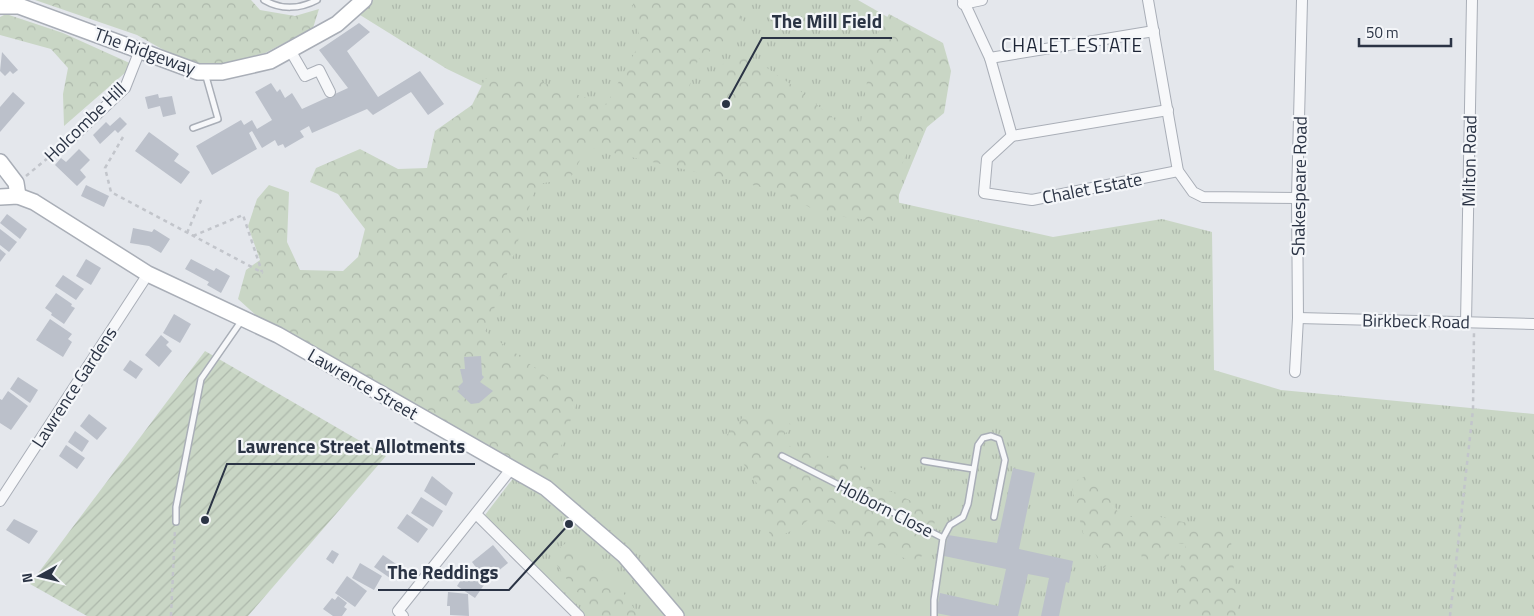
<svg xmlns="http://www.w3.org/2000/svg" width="1534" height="616" viewBox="0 0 1534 616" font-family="'Titillium Web',sans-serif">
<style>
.grass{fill:url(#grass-tufts)}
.forest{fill:url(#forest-crowns)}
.garden{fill:url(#garden-furrows)}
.building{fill:#bbc0ca}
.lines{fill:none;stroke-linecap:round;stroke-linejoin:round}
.lane-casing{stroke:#a9aeb7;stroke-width:8}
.street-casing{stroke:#a9aeb7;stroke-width:12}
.secondary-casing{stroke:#a9aeb7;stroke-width:18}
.path{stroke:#c2c5cb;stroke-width:2.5;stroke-dasharray:4 4;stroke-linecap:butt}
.lane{stroke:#f7f8fa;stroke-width:5}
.street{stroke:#f7f8fa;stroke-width:10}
.secondary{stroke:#fff;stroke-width:15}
.labels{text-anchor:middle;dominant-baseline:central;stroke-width:4.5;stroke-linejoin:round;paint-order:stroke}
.street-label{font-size:18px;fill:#2b3445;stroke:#f4f6f9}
.neighbourhood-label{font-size:19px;letter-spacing:1px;fill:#1d2536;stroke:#f4f6f9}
.leader{fill:none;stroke:#2b3445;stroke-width:2}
.callout-dot{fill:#2b3445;stroke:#f4f6f9;stroke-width:2}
.callout-label{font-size:19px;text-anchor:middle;font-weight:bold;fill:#2b3445;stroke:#f4f6f9;stroke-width:4.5;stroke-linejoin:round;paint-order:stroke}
</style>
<defs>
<pattern id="grass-tufts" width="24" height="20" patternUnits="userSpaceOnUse" patternTransform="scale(1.25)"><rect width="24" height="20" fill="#c9d6c5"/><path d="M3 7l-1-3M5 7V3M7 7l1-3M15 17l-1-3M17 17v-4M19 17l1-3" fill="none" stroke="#adb8ab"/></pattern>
<pattern id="forest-crowns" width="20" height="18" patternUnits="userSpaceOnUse" patternTransform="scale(1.25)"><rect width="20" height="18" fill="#c9d6c5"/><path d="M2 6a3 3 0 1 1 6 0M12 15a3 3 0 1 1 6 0" fill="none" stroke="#adb8ab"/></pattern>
<pattern id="garden-furrows" width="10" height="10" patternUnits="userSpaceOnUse" patternTransform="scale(1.25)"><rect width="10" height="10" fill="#c9d6c5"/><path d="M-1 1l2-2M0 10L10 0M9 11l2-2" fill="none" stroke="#adb8ab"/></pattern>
</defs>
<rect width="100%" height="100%" fill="#e4e7ec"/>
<!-- grass -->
<polygon class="grass" points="360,0 858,0 938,46 931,117 896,202 1053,237 1162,219 1212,232 1214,370 1281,390 1534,414 1534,616 581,616 485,515 521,468 485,331 529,172 572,129 447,69 352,10"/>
<!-- forest -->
<g class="forest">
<polygon points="35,0 251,0 260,10 295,16 319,9 313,28 265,53 218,66 194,67 137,35"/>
<polygon points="634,0 738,0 743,27 698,60 689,88 704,93 725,61 751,57 799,90 839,123 860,128 873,42 889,14 943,43 951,71 944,113 915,137 899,170 899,212 876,221 821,214 783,192 587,147 570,179 537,184 502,289 485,331 578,400 546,488 278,335 238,299 246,270 260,260 248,226 257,199 269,185 289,192 287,242 300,270 343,271 358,257 365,229 338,194 310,182 316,168 360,149 398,169 427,168 435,131 472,105 485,79 528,77 606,105 641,41 632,9"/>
<polygon points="6,14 63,33 134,65 64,126 63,94 68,68 51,49 0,35 0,17"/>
<polygon points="773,411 793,426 776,443 817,452 864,469 874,484 938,513 923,555 914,563 815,514 800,527 771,540 758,485 725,437 743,417"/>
<polygon points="1094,472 1121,517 1160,517 1230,532 1239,616 1192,616 1174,595 1186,544 1173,543 1166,564 1143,566 1139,538 1124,534 1104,569 1083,533 1071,483"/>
<path d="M566,543C595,563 622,584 638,616H597L565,577L550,555Z"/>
</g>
<!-- garden -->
<polygon class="garden" points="205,351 386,456 248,616 87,616 30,584"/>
<!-- building -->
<g class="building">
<polygon points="359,23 370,32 347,51 378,97 420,71 444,104 428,115 411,92 373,115 367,109 312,133 309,126 300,131 304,137 285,148 283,144 278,146 275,140 262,148 252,131 249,133 257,149 212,175 196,146 241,120 244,125 252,120 257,129 272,120 255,92 271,83 277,92 280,89 285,98 292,93 302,109 348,88 319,50"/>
<polygon points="2,52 18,70 13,74 10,71 5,76 0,71"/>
<polygon points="13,92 25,103 0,132 0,107"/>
<polygon points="158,94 159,98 172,96 176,114 163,117 160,106 148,109 145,97"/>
<polygon points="120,117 127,124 118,133 115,130 100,144 93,135 106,122 110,126"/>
<polygon points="149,132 179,154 174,161 190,172 181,184 135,151"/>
<polygon points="79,149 90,160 80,170 86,177 77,186 55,165 61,158 66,162"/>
<polygon points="86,185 109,196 104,207 81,196"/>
<polygon points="7,214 27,229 20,239 0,223"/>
<polygon points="133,228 152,232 154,229 170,239 161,253 149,246 130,243"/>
<polygon points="0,229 17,242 9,252 0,245"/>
<polygon points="0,249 6,254 0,262"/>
<polygon points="86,259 101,268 91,285 76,276"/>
<polygon points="191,259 214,271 216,268 230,276 221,293 207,285 209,282 185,269"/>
<polygon points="63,275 84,289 76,300 55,286"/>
<polygon points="56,293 72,304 71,306 75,308 64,324 51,315 52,313 45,308"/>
<polygon points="174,314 191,324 180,343 163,333"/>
<polygon points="50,319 72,334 68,339 72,342 63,357 36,340"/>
<polygon points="161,335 169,342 166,345 172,351 159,367 145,355"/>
<polygon points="481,356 482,375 484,377 480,382 493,391 479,403 471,404 457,391 460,389 458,387 463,382 460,369 465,369 464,357"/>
<polygon points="130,360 143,369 136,379 123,370"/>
<polygon points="18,377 38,390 30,403 10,389"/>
<polygon points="8,391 28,406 11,430 0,423 0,399 2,400"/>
<polygon points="89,414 107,428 97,440 80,426"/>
<polygon points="75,431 89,441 82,452 68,442"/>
<polygon points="66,445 85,458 77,469 59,456"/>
<polygon points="1013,468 1035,473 1019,549 1073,561 1069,583 1066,582 1059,616 1041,616 1049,578 1028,574 1018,616 951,616 936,613 940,593 998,606 1006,569 944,556 948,535 997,543"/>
<polygon points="432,476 453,493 446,506 424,491"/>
<polygon points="421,497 443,511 433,527 411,513"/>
<polygon points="407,514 428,529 418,543 397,528"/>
<polygon points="14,519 38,531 29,544 6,530"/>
<polygon points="493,545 508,563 486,581 472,562"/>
<polygon points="332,550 339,554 333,564 326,559"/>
<polygon points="383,555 399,566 390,578 374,567"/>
<polygon points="360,563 382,576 374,590 352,578"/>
<polygon points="468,569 486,582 475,598 457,586"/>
<polygon points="347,576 367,591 355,607 335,593"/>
<polygon points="448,592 468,594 469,616 450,615 450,606 447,606"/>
<polygon points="338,596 347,603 344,607 347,609 342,616 333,616 323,609 332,598 335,600"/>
</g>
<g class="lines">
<!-- lane casing -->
<g class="lane-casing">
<g id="lane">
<path d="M264,0C281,10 300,9 317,0"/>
<polyline points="193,128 218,119 205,73"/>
<polyline points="782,456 943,538 934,600 934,616"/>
<polyline points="924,461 973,469"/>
<polyline points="176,522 176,507 201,379 242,320"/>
<polyline points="943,538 950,525 963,517 968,504 978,445 983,438 991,436 999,439 1005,460 994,517"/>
</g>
</g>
<!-- street casing -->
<g class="street-casing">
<g id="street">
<polyline points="963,0 990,58 1012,136"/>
<polyline points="1148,0 1178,171 1193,192 1203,197 1297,198"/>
<polyline points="963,4 982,0"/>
<polyline points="290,50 305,76 319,70 330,92"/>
<polyline points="990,58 1154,31"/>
<polyline points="1168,110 1012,136 987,159 984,193 1032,200 1178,171"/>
<polyline points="73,137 125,88 140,50"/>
<polyline points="1298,318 1534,324"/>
<polyline points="1466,323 1472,0"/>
<polyline points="1295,372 1298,318 1297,198 1302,0"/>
<polyline points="0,501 148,274"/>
<polyline points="476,514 579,616"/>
<polyline points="403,616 398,611 511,469"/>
</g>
</g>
<!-- secondary casing -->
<g class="secondary-casing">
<g id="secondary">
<polyline points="0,6 19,6 198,72 222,72 270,61 337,24 364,0"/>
<polyline points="0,162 16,183 18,196"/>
<polyline points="0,197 18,196 34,202 148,274 278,335 546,488 624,555 676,616"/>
</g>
</g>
<!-- path -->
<g class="path">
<polyline points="123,137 105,168 111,192 263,273"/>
<polyline points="26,176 66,143"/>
<polyline points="187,233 202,198"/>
<polyline points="193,236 243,215 262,272"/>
<polyline points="171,616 175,529"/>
<polyline points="1450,616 1473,410 1474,332"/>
</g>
<!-- lane -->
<use href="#lane" class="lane"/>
<!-- street -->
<use href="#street" class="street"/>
<!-- secondary -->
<use href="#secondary" class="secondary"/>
</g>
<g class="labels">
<!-- street labels -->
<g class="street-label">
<text transform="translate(145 51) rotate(20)">The Ridgeway</text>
<text transform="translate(85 122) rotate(-44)">Holcombe Hill</text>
<text transform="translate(1469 161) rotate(-89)">Milton Road</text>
<text transform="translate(1299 186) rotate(-89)">Shakespeare Road</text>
<text transform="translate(1092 188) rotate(-11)">Chalet Estate</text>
<text transform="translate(1416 321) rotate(1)">Birkbeck Road</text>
<text transform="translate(363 384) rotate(30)">Lawrence Street</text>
<text transform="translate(74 387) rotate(-57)">Lawrence Gardens</text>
<text transform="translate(885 508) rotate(27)">Holborn Close</text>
</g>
<!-- neighbourhood labels -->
<g class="neighbourhood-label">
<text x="1072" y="44">CHALET ESTATE</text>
</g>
</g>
<!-- callouts -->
<path class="leader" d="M726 104L762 38H892M205 520L227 464H475M569 524L509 590H378"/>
<g class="callout-dot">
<circle cx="726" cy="104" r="5"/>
<circle cx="205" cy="520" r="5"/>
<circle cx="569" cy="524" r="5"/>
</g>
<g class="callout-label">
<text x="827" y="28">The Mill Field</text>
<text x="351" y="453">Lawrence Street Allotments</text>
<text x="443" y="579">The Reddings</text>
</g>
<!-- north arrow -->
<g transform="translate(40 576) rotate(262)" stroke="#f4f6f9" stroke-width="4" paint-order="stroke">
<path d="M0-4L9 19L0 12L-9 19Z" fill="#2b3445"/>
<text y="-8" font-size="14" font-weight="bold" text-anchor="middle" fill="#2b3445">N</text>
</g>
<!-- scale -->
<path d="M1359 38v8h92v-8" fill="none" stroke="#2b3445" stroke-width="2.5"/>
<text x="1366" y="38" font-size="15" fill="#2b3445" stroke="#f4f6f9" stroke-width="4" paint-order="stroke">50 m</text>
</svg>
